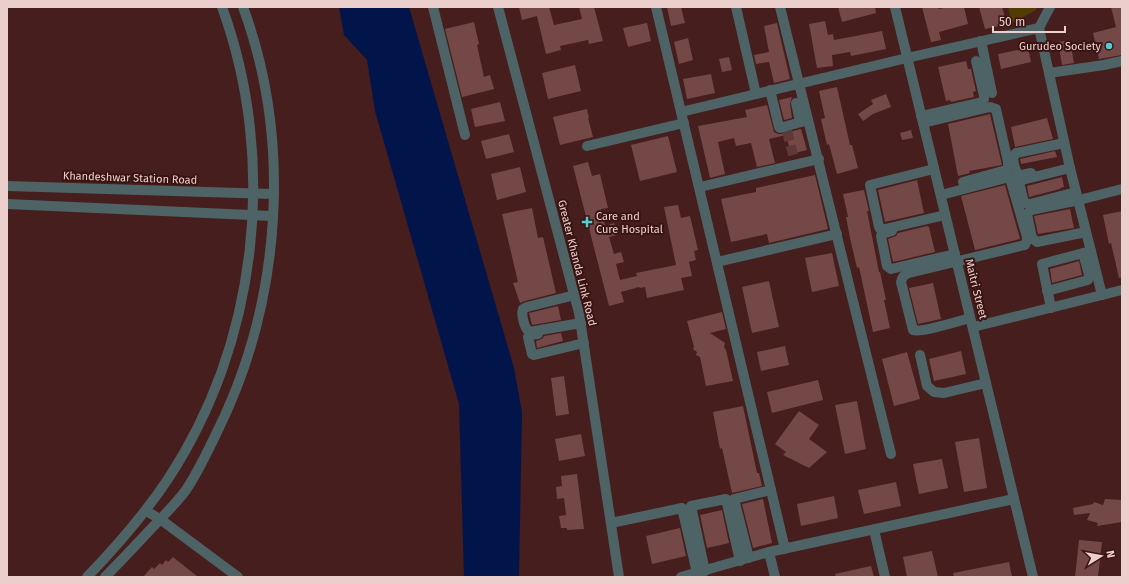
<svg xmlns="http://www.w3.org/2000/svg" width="1129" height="584" viewBox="0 0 1129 584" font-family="'Fira Sans',sans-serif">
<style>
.green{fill:#533c01}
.water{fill:#02154b}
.building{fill:#744846}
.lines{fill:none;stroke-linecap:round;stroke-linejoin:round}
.minor-tunnel{stroke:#5e3937;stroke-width:10;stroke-dasharray:10 5;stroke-linecap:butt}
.minor{stroke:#4d6365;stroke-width:10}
.tertiary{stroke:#4d6365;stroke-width:10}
.poi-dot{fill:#52ccd6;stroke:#3a1413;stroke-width:1.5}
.labels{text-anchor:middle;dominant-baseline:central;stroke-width:4;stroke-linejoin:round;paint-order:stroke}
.poi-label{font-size:11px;fill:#eacfcd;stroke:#3a1413;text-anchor:end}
.street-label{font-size:11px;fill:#eacfcd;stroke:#3a1413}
</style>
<rect width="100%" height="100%" fill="#451e1d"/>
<!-- green -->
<polygon class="green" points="1008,7 1037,7 1036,10 1012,23"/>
<!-- water -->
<polygon class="water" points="339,7 409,7 514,368 522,412 519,577 464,577 459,404 375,111 367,60 344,35"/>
<!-- building -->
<g class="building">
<polygon points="519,7 549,7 554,25 582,19 579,7 594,7 603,41 589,44 588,40 560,46 561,50 546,54 537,16 522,20"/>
<polygon points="667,7 681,7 685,23 671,26"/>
<polygon points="838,7 875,7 876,13 842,22"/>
<polygon points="922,7 938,7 939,9 948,7 964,7 968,24 939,32 941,40 931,42"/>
<polygon points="979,7 1002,7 1007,24 985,29"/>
<polygon points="1111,7 1122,7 1122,55 1099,59 1093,33 1116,27"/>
<polygon points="825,21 828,35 833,34 834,40 882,31 886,49 851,56 850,52 832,55 833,66 817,68 809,24"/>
<polygon points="474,22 479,44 477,45 484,77 490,75 494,89 462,97 445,29"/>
<polygon points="647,23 651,41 628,47 623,28"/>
<polygon points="777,23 790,79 774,83 769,62 756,64 754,55 769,52 764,26"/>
<polygon points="688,38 693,60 679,64 674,42"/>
<polygon points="1070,40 1074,63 1062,65 1058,42"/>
<polygon points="1028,48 1031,62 1001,69 998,54"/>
<polygon points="729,57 732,70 722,72 719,59"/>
<polygon points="966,61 968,69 971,69 976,91 973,92 974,97 951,102 950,100 946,101 938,67"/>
<polygon points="575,65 581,91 548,99 542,73"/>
<polygon points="711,74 715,93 687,99 683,79"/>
<polygon points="837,87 850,145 852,145 858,168 837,174 829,144 827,145 821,119 825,118 819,91"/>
<polygon points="886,94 891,107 873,114 863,121 858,114 873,104 871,100"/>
<polygon points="792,97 790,104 792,118 784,120 779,100"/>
<polygon points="500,102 505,121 475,127 471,109"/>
<polygon points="767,105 774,132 778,134 781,134 801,129 807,150 791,154 786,135 769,139 775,163 757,167 751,143 736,146 734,138 718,142 725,174 710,178 698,126 747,117 745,110"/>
<polygon points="587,109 589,118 588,118 593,137 560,145 553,117"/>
<polygon points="990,114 1002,165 969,171 970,173 958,176 948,124"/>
<polygon points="1047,118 1053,139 1015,147 1011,127"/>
<polygon points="911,130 913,138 902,140 900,133"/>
<polygon points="509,134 514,152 486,159 481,141"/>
<polygon points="668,136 677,172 640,181 631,145"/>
<polygon points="1055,151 1057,157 1021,164 1020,159"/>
<polygon points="588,162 592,176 600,174 608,208 601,209 605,226 614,223 617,235 609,237 614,254 621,252 624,262 616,264 620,280 637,276 636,273 676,265 664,207 678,205 681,218 690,216 698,250 694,251 696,260 689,262 692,276 681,278 684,290 647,298 645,287 640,288 639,287 621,292 624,302 609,306 573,166"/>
<polygon points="520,167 526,192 497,200 491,174"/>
<polygon points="815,175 828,229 769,243 767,234 731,242 721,199 756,192 756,188"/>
<polygon points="1062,177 1064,187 1060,188 1060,189 1029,197 1027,186"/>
<polygon points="917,180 924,213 885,222 878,190"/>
<polygon points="1005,185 1020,239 975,250 961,196"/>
<polygon points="864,190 869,211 867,211 879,272 880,272 886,300 884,300 890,328 873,332 859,267 857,268 850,238 846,217 848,217 843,194"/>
<polygon points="532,208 538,238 543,237 556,293 525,301 520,303 513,283 518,282 502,214"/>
<polygon points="1070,209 1074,228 1038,234 1034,216"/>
<polygon points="1122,211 1122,277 1119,278 1111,243 1109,244 1103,215"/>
<polygon points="927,226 929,227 935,252 893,262 888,239 896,236 898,233"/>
<polygon points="832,253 839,286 812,292 805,258"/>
<polygon points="1079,261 1082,275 1052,283 1050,269"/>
<polygon points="769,281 779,327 752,333 742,287"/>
<polygon points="933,283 941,319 918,324 909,288"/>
<polygon points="558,306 561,320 532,325 529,313"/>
<polygon points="722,312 726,329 710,333 725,343 724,347 726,350 733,381 706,386 700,357 696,355 697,352 693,349 694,347 687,321"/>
<polygon points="561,333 563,341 537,348 536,341 542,339 544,336"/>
<polygon points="785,346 789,365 761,371 757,352"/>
<polygon points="961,351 966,374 934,381 929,359"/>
<polygon points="907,352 920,399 894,406 882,359"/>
<polygon points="564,376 569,414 556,416 551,378"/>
<polygon points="818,380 823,400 772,413 767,392"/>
<polygon points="857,401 866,449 845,454 835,405"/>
<polygon points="743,406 757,473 759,473 762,486 732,493 722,448 720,449 713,412"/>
<polygon points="799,411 819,425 809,439 827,452 809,468 783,455 786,452 775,444"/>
<polygon points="581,434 585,456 559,461 555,439"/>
<polygon points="979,438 987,488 964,492 955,442"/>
<polygon points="942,459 948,488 919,494 913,464"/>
<polygon points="577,474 584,529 567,530 567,528 561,528 559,516 566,515 564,498 557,499 556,487 562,486 561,476"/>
<polygon points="896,482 901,506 864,514 858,490"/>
<polygon points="834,496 838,518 801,526 797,504"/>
<polygon points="763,499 772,543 753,548 742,504"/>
<polygon points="1105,499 1122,500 1122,522 1097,526 1098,523 1087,520 1090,513 1074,515 1073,508 1093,504 1094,502 1103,505"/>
<polygon points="722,510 729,543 707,548 700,515"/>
<polygon points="680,528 686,556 652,564 646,536"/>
<polygon points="1079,540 1102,542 1098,577 1075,577"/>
<polygon points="932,551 938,577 907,577 903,557"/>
<polygon points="173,557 198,577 143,577 152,567 154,569 160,563 162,565 166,560 168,562"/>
<polygon points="1009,562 1012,577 954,577 953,573"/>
<polygon points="871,566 874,577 836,577 835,574"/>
</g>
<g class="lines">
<!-- minor-tunnel -->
<polyline class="minor-tunnel" points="787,131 793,155"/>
<!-- minor -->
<g class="minor">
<polyline points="433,7 465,135"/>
<polyline points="656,7 785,549"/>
<polyline points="736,7 756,94"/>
<polyline points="780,7 891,454"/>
<polyline points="981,41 992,93"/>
<polyline points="1049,73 1104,65 1122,61"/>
<polyline points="770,90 779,127 780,128 808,120"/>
<polyline points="796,103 800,122"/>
<polyline points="681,112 907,58 1039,28"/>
<polyline points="921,116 982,102 984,99 984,96 976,61"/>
<polyline points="923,123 990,107 996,109 1008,162 1008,169 1006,170 963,182"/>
<polyline points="587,146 684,123"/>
<polyline points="1070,168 1022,180 1019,182 1024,203 1030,204 1076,192"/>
<polyline points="934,169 870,185 879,227 880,229 885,229 945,215"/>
<path d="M1031,173L1022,175L1017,174C1015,167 1010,158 1016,153L1064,143"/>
<polyline points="700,187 819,159"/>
<path d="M941,195L1006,178H1010L1027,237V240L1025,245L909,273C905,274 902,277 901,282L913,330C921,333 959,321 970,318"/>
<polyline points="892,231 882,234 881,236 887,266 891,269 955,254"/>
<polyline points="1086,232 1037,242 1032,238 1027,214 1031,210 1079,200 1122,189"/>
<polyline points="717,262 837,234"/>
<polyline points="1047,291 1088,280 1089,275 1083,253"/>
<path d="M575,295L527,307L523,309C521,315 524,327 529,332L581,323"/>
<polyline points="1051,308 1042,264 1091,251"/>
<polyline points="538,334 530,335 528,337 532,354 534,355 584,343"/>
<polyline points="920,355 927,386 934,392 944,393 986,383"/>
<polyline points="611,523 682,508 697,573"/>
<polyline points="874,530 885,577"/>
<polyline points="769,552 775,577"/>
<polyline points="749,558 734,499 771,490"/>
<polyline points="705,571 691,506 726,499 740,561"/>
</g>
<!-- tertiary -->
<g class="tertiary">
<polyline points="498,7 579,313 619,577"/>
<polyline points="895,7 1033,577"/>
<polyline points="1050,7 1039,28 1070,168 1102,295"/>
<polyline points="7,186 274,194"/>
<polyline points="7,204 273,216"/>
<polyline points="973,327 1122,290"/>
<polyline points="146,511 160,519 238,577"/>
<path d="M87,577C117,546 144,515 168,479C258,342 278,161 222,7"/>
<path d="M105,577C120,562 134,547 148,532C161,518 175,505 186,490C198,472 208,451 217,432C281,303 293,143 243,7"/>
<polyline points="681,577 769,552 1014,499"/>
</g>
</g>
<!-- markers -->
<g class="poi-dot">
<circle cx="1109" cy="46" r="4"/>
<path d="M585 216h4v4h4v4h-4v4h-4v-4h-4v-4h4z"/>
</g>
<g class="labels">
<!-- poi labels -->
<g class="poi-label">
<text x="1101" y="46">Gurudeo Society</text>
<text x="596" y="216" text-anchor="start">Care and<tspan x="596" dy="13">Cure Hospital</tspan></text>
</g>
<!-- street labels -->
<g class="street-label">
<text transform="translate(130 178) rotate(2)">Khandeshwar Station Road</text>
<text transform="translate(577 263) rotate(76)">Greater Khanda Link Road</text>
<text transform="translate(976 289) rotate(76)">Maitri Street</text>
</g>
</g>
<!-- border -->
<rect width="1129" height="584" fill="none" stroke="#eacfcd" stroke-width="16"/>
<!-- north arrow -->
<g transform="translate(1101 556) rotate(79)" stroke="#3a1413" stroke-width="3" paint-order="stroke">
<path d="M0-3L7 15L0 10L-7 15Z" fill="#eacfcd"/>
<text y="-6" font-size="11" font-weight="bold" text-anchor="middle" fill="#eacfcd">N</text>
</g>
<!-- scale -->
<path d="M993 26v6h72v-6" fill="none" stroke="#eacfcd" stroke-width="2"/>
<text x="999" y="26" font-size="12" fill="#eacfcd" stroke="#3a1413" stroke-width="3" paint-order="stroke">50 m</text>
</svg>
